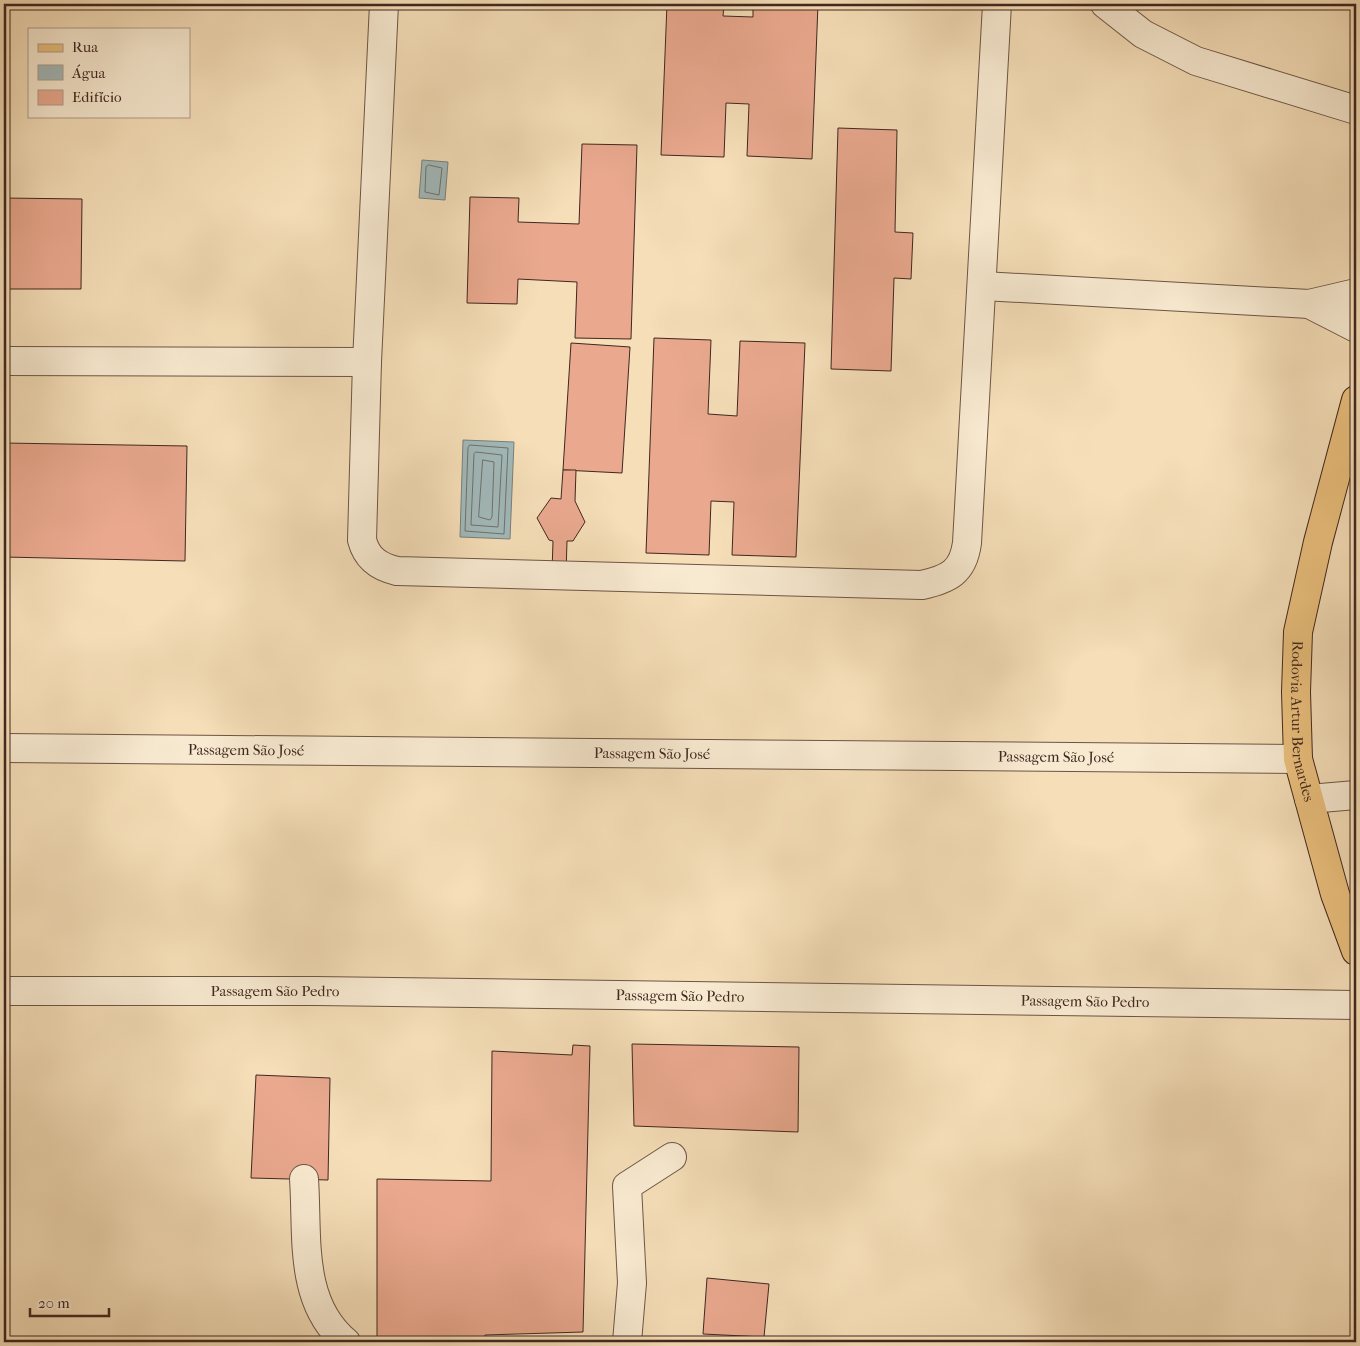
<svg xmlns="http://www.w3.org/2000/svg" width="1360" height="1346" viewBox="0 0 1360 1346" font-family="'IM FELL French Canon',serif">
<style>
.water{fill:#a1b9ba;stroke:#7a7f7c}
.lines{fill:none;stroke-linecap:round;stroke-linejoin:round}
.shore{stroke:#70706c;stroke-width:1}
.building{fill:#eaa98f;stroke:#40271f}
.minor-casing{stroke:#6d5545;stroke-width:30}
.major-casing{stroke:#40271f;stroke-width:30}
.minor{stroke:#f8ead1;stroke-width:28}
.major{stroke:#eabf7c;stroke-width:28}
.labels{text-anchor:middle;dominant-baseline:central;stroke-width:4.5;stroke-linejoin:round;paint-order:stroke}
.street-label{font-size:15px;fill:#40271f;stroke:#f8ead1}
</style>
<rect width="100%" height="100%" fill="#f5deb8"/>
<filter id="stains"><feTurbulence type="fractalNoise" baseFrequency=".004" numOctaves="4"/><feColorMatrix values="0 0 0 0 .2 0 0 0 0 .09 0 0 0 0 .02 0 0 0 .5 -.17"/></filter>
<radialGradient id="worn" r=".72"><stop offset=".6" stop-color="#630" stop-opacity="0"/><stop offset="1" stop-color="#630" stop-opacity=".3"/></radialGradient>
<!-- water -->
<g class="water">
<polygon points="422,160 448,162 445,200 419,198"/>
<polygon points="463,440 514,442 510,539 460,537"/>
</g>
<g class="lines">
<!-- shore -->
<g class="shore">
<polygon points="429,165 442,168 439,195 425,192 426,167"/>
<polygon points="470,445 508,448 504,534 465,531 468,448"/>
<polygon points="476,452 502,455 498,527 471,525 474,454"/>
<polygon points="483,460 494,462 492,517 490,520 479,517"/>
</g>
</g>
<!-- building -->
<g class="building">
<polygon points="667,4 724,4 723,16 753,17 753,4 818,4 812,159 747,156 749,104 726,103 724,157 661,155"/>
<polygon points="838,128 897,130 895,232 913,233 911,279 894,278 891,371 831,369"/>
<polygon points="582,144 637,145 631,339 575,338 577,282 518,279 517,304 467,303 470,197 519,198 518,222 579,224"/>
<polygon points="4,198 82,199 81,289 4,289"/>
<polygon points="654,338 711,340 708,414 737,416 740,341 805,343 796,557 732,555 734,502 711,501 709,555 646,553"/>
<polygon points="571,343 630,347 622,473 563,470"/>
<polygon points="4,443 187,446 185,561 4,557"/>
<polygon points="563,470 576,470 575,501 585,522 573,541 567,541 566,573 552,572 553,541 549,540 537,518 551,498 561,499"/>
<polygon points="632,1044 799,1047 798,1132 634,1126"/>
<polygon points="573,1045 590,1046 583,1332 485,1335 485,1342 377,1342 377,1179 491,1181 492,1051 572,1055"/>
<polygon points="256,1075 330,1078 328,1180 251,1178"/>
<polygon points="707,1278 769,1284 764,1337 703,1334"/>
</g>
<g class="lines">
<!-- minor casing -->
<g class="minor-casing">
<g id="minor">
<path d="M384,4L367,362L362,540C367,559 379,567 397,571L922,585C949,579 963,572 967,543L997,4"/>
<polyline points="1105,4 1143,34 1196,61 1356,110"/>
<polyline points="983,286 1309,304 1356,293"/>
<polyline points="1309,304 1356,328"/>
<polyline points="4,361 367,362"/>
<path id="s1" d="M4,748L1298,759"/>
<polyline points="1309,799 1356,795"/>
<path id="s2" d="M4,991H315L1356,1005"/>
<path d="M304,1179C308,1235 298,1302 346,1342"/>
<polyline points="627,1342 632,1283 627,1186 672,1157"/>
</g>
</g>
<!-- major casing -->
<g class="major-casing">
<g id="major">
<path id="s3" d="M1356,400L1318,542L1298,632L1296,692L1298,759L1335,894L1356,951"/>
</g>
</g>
<!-- minor -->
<use href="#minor" class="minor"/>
<!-- major -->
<use href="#major" class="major"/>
</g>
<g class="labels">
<!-- street labels -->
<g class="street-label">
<text stroke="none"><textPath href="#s3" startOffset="329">Rodovia Artur Bernardes</textPath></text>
<text stroke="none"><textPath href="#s1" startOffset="242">Passagem São José</textPath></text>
<text stroke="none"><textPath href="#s1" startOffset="648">Passagem São José</textPath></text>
<text stroke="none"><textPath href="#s1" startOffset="1052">Passagem São José</textPath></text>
<text stroke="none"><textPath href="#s2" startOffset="271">Passagem São Pedro</textPath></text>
<text stroke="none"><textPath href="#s2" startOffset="676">Passagem São Pedro</textPath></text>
<text stroke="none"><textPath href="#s2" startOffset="1081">Passagem São Pedro</textPath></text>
</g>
</g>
<!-- margin -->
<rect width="1360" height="1346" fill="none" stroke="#f5deb8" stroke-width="20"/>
<rect x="5" y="5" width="1350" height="1336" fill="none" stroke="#40271f" stroke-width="2.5"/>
<rect x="10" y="10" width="1340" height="1326" fill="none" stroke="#40271f"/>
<!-- legend -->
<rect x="28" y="28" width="162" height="90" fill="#f8ead1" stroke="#ae9c8a"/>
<rect x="38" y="44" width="25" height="8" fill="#eabf7c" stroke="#ae9c8a"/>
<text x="72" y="52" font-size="15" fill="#40271f">Rua</text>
<rect x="38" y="65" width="25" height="15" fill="#a1b9ba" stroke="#ae9c8a"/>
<text x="72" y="78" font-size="15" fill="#40271f">Água</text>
<rect x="38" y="90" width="25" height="15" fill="#eaa98f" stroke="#ae9c8a"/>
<text x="72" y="102" font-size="15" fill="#40271f">Edifício</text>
<!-- scale -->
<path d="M30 1308v8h79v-8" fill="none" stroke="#40271f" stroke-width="2.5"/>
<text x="38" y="1308" font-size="15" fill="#40271f" stroke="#f8ead1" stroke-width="4" paint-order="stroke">20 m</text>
<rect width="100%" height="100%" filter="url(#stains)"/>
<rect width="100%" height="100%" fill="url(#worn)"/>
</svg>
